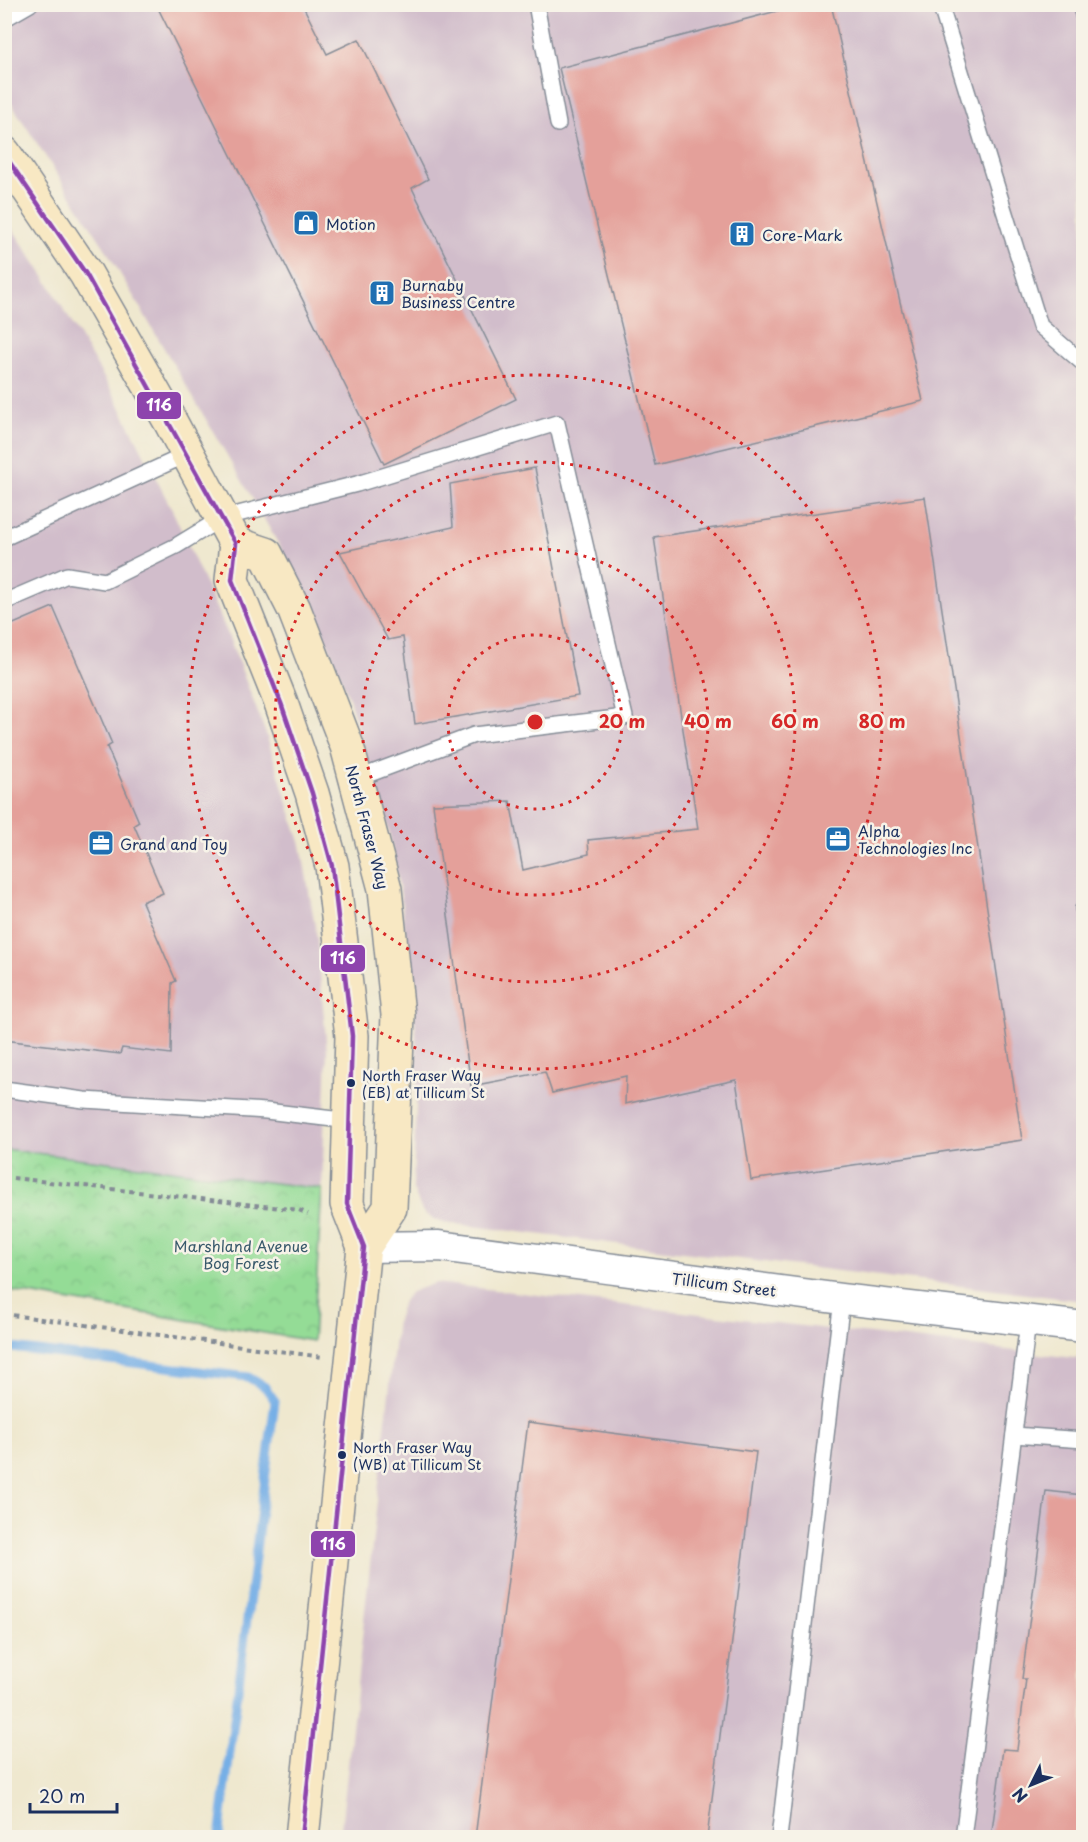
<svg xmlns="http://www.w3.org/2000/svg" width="1088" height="1842" viewBox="0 0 1088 1842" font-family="'Playpen Sans',sans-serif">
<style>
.industrial{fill:#d1bdcb}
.park{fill:url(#park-crowns);stroke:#58867a;stroke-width:1.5}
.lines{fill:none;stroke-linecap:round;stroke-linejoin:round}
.stream{stroke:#76afe6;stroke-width:9}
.building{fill:#e4a09a}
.lane-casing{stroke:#858c96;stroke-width:18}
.street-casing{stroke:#858c96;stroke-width:33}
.secondary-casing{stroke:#858c96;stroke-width:36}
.path{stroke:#858c96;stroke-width:4;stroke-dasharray:4.5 4.5;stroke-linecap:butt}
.lane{stroke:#fff;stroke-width:15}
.street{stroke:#fff;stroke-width:30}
.secondary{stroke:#f8e8c3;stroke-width:33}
.bus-1-casing{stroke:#f7f3e8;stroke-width:9}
.bus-1{stroke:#8e44ad;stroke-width:4.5}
.ring{fill:none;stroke:#d62828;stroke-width:3;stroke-dasharray:3 6}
.bus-dot{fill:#1b2f5e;stroke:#f7f3e8;stroke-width:2}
.labels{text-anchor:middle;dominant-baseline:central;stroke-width:5;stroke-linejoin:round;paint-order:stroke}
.bus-label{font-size:14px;fill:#1b2f5e;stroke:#f7f3e8;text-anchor:start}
.poi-label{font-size:15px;fill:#1b2f5e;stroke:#f7f3e8;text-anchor:start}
.street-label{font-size:15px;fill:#1b2f5e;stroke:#f7f3e8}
.park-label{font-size:15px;fill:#395a6c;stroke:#f7f3e8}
.centre{fill:#d62828;stroke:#f7f3e8;stroke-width:3}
.ring-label{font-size:18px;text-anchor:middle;font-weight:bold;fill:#d62828;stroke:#f7f3e8;stroke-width:5;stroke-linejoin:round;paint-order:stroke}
.line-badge{stroke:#f7f3e8;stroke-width:2}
.badge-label{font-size:16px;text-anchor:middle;font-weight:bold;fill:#fff}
</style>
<defs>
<pattern id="park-crowns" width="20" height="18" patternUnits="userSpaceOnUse" patternTransform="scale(1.5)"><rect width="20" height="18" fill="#94dc96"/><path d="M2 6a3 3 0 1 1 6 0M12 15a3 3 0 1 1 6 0" fill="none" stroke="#7fbd84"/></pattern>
</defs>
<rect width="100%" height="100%" fill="#f7f3e8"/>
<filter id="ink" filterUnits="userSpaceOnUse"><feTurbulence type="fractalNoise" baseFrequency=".0167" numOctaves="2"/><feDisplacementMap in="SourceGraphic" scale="12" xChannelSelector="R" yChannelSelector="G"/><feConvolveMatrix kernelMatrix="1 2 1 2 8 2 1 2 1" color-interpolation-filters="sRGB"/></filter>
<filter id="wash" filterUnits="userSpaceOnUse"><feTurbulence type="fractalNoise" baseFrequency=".008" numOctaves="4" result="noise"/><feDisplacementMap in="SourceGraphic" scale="24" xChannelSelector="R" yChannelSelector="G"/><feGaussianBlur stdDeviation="1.35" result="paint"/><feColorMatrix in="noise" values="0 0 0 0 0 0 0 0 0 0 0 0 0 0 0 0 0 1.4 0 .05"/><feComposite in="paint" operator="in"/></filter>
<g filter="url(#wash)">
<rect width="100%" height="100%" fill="#efe8cf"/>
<!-- industrial -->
<g class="industrial">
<polygon points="4,5 1083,5 1083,1301 447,1223 433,1219 422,1211 413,1189 417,1082 416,1031 401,896 389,831 349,698 328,644 293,570 254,501 105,248 5,94"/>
<polygon points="4,216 49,284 115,397 174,514 227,632 266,734 301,845 317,938 327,1052 322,1189 5,1149"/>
<polygon points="435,1283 1083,1359 1083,1837 340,1838 397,1320 403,1301 411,1292"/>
</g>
<!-- park -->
<polygon class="park" points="4,1149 322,1189 313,1341 5,1290"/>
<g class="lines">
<!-- stream -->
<polyline class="stream" points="4,1347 248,1377 265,1387 275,1401 219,1838"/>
</g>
<g id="blocks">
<!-- building -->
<g class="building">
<polygon points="156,4 302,4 327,54 359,39 428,179 412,188 516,399 384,464"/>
<polygon points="804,4 831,4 923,401 655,465 559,68"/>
<polygon points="535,468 578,696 415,724 403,637 388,640 340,552 453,527 450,484"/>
<polygon points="925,497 1022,1140 751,1180 736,1080 625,1104 626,1076 552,1093 545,1072 471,1086 433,804 510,801 523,870 589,854 588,840 698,829 654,537"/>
<polygon points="53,607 112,744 107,747 139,822 134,825 163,893 142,902 176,981 172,983 171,1054 122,1048 120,1054 4,1040 4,628"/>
<polygon points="528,1422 756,1452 707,1838 475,1838"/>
<polygon points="1046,1491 1083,1495 1083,1838 991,1838 1003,1749 1017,1750 1026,1679 1022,1679"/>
</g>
</g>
</g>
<g filter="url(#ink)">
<use href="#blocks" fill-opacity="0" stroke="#858c96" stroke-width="1.5"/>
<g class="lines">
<!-- lane casing -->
<g class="lane-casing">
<g id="lane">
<polyline points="536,4 558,124"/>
<polyline points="940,4 1040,326 1084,364"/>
<polyline points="1080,4 1084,18"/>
<polyline points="4,19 30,4"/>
<polyline points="4,538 188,454"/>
<polyline points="4,602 67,575 105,581 176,546 222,518 357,484 557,423 625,717 474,735 356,779"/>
<polyline points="1083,909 1084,909"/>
<polyline points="4,1089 84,1100 266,1111 350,1121"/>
<polyline points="1014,1435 1084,1440"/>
<polyline points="779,1838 842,1299"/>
<polyline points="963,1838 1028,1322"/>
</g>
</g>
<!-- street casing -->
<g class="street-casing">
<polyline id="street" points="364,1247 439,1246 842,1299 1084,1327"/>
</g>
<!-- secondary casing -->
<g class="secondary-casing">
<g id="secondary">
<polyline points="4,153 86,274 170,421 236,544 232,580 281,703 312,793 332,866 352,1036 347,1204 364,1247"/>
<polyline points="236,544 266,554 294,609 347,746 385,889 398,1015 390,1208 364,1247 302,1838"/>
</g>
</g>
<!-- path -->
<g class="path">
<polyline points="4,1177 299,1210 308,1214"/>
<polyline points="4,1314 323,1357"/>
</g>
<!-- lane -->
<use href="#lane" class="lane"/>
<!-- street -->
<use href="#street" class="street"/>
<!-- secondary -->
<use href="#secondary" class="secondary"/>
<!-- bus-1 casing -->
<g class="bus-1-casing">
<polyline id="bus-1" points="4,154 86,274 236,544 232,580 281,703 312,793 332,866 352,1036 347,1204 364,1247 302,1838"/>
</g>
<!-- bus-1 -->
<use href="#bus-1" class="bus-1"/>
</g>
</g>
<!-- distance rings -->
<g class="ring">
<circle cx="535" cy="722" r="87"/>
<circle cx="535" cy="722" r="173"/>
<circle cx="535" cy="722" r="260"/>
<circle cx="535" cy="722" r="347"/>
</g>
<!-- icons -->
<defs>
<g id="shop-square" transform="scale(1.35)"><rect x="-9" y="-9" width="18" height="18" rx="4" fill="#1f6fb2" stroke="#f7f3e8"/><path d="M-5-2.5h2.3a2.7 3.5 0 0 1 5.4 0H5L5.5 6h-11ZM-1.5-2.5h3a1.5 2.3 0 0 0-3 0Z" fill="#fff"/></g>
<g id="building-square" transform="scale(1.35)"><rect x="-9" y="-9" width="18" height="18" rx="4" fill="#1f6fb2" stroke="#f7f3e8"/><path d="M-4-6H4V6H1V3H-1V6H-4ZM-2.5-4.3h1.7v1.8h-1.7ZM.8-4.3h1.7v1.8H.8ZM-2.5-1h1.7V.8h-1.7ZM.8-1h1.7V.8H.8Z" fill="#fff"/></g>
<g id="office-square" transform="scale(1.35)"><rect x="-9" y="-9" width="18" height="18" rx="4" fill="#1f6fb2" stroke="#f7f3e8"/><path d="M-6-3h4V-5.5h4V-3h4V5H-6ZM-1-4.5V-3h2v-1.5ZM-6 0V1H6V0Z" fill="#fff"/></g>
</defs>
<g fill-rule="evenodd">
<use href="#shop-square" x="306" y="223"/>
<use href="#building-square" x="742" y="234"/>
<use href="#building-square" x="382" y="293"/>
<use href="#office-square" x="838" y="839"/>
<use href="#office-square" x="101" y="843"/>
</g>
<!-- markers -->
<g class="bus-dot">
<circle cx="351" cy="1083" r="5"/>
<circle cx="342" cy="1455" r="5"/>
</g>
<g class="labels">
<!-- bus labels -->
<g class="bus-label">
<text x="362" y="1075">North Fraser Way<tspan x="362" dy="17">(EB) at Tillicum St</tspan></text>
<text x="353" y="1447">North Fraser Way<tspan x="353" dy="17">(WB) at Tillicum St</tspan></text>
</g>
<!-- poi labels -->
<g class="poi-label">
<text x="326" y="223">Motion</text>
<text x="762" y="234">Core-Mark</text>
<text x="401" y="284">Burnaby<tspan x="401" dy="17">Business Centre</tspan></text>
<text x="858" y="830">Alpha<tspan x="858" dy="17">Technologies Inc</tspan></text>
<text x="120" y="843">Grand and Toy</text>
</g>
<!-- street labels -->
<g class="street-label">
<text transform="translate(368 827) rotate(75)">North Fraser Way</text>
<text transform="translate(724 1284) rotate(7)">Tillicum Street</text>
</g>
<!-- park labels -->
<g class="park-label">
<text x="241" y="1245">Marshland Avenue<tspan x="241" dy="17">Bog Forest</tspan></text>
</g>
</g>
<circle cx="535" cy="722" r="9" class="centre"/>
<g class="ring-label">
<text x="622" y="728">20 m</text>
<text x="708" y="728">40 m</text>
<text x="795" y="728">60 m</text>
<text x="882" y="728">80 m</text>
</g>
<g class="line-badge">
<rect x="136" y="391" width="46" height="29" rx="6" fill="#8e44ad"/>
<rect x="320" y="944" width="46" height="29" rx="6" fill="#8e44ad"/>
<rect x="310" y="1530" width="46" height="28" rx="6" fill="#8e44ad"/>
</g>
<g class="badge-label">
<text x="159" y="411">116</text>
<text x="343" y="964">116</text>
<text x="333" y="1550">116</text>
</g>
<!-- margin -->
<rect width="1088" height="1842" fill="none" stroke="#f7f3e8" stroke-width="24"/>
<!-- north arrow -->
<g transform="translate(1031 1785) rotate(227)" stroke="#f7f3e8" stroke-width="4.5" paint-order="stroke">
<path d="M0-4.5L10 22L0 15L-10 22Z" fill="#1b2f5e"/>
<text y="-9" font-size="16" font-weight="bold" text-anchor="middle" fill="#1b2f5e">N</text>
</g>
<!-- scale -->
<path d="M30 1803v9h87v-9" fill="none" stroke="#1b2f5e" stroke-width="3"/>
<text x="39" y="1803" font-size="18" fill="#1b2f5e" stroke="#f7f3e8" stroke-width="4.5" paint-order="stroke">20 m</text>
</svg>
